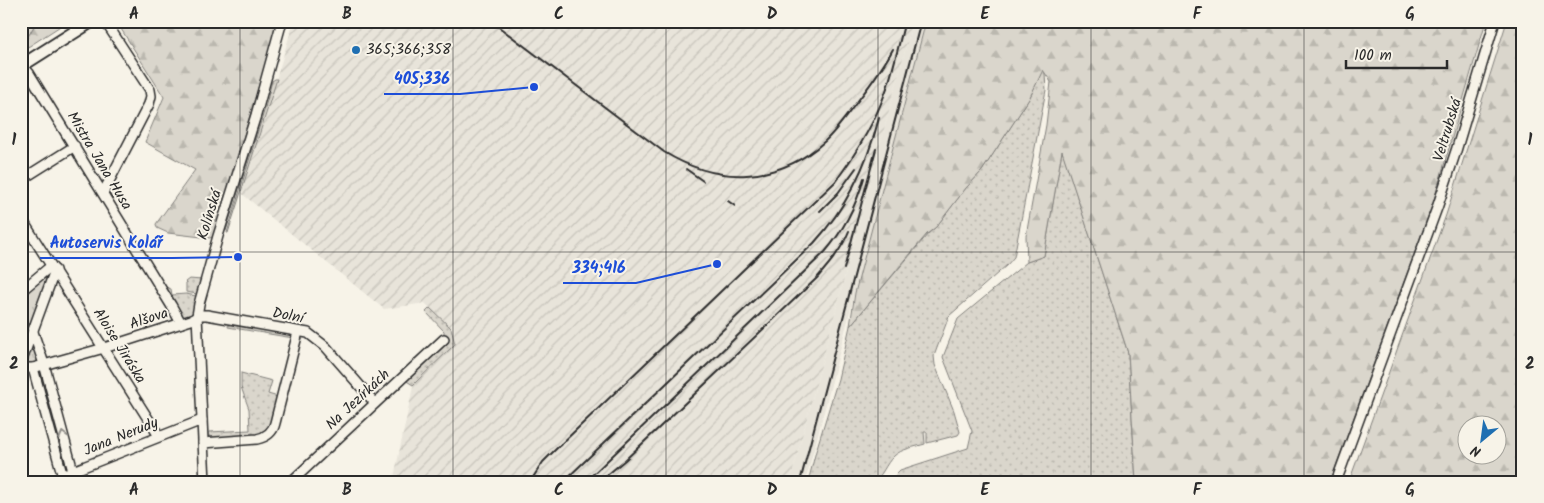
<svg xmlns="http://www.w3.org/2000/svg" width="1544" height="503" viewBox="0 0 1544 503" font-family="Kalam,sans-serif">
<style>
.built{fill:#e8e4da}
.industrial{fill:url(#industrial-furrows)}
.grass{fill:url(#grass-dots);stroke:#82807c}
.forest{fill:url(#forest-firs);stroke:#82807c;fill-rule:evenodd}
.park{fill:url(#park-tufts);stroke:#82807c}
.lines{fill:none;stroke-linecap:round;stroke-linejoin:round}
.minor-casing{stroke:#2b2b2b;stroke-width:12}
.major-casing{stroke:#2b2b2b;stroke-width:15}
.minor{stroke:#f7f3e8;stroke-width:9}
.major{stroke:#f7f3e8;stroke-width:11}
.rail{stroke:#2b2b2b;stroke-width:2}
.oneway{stroke:#918f8a}
.grid{fill:none;stroke:#2b2b2b;stroke-width:1;stroke-opacity:0.55}
.poi-dot{fill:#1f6fb2;stroke:#f7f3e8;stroke-width:2}
.labels{text-anchor:middle;dominant-baseline:central;stroke-width:4;stroke-linejoin:round;paint-order:stroke}
.poi-label{font-size:15px;fill:#2b2b2b;stroke:#f7f3e8;text-anchor:start}
.street-label{font-size:15px;fill:#2b2b2b;stroke:#f7f3e8}
.leader{fill:none;stroke:#1d4ed8;stroke-width:2}
.callout-dot{fill:#1d4ed8;stroke:#f7f3e8;stroke-width:2}
.callout-label{font-size:16px;text-anchor:middle;font-weight:bold;fill:#1d4ed8;stroke:#f7f3e8;stroke-width:4;stroke-linejoin:round;paint-order:stroke}
.neatline{fill:none;stroke:#2b2b2b;stroke-width:2}
.grid-label{font-size:16px;text-anchor:middle;font-weight:bold;fill:#2b2b2b}
</style>
<defs>
<pattern id="industrial-furrows" width="10" height="10" patternUnits="userSpaceOnUse" patternTransform="scale(1.25)"><rect width="10" height="10" fill="#e8e4da"/><path d="M-1 1l2-2M0 10L10 0M9 11l2-2" fill="none" stroke="#c7c4bb"/></pattern>
<pattern id="grass-dots" width="8" height="8" patternUnits="userSpaceOnUse" patternTransform="scale(1.25)"><rect width="8" height="8" fill="#dad6cc"/><path d="M2 2h.1M6 6h.1" fill="none" stroke="#bbb8af" stroke-width="1.8" stroke-linecap="round"/></pattern>
<pattern id="forest-firs" width="22" height="20" patternUnits="userSpaceOnUse" patternTransform="scale(1.25)"><rect width="22" height="20" fill="#dad6cc"/><path d="M5 1l3.5 6h-7zM16 11l3.5 6h-7z" fill="#bbb8af"/></pattern>
<pattern id="park-tufts" width="24" height="20" patternUnits="userSpaceOnUse" patternTransform="scale(1.25)"><rect width="24" height="20" fill="#dad6cc"/><path d="M3 7l-1-3M5 7V3M7 7l1-3M15 17l-1-3M17 17v-4M19 17l1-3" fill="none" stroke="#bbb8af"/></pattern>
</defs>
<rect width="100%" height="100%" fill="#f7f3e8"/>
<filter id="ink" filterUnits="userSpaceOnUse"><feTurbulence type="fractalNoise" baseFrequency=".02" numOctaves="2"/><feDisplacementMap in="SourceGraphic" scale="10" xChannelSelector="R" yChannelSelector="G"/><feConvolveMatrix kernelMatrix="1 2 1 2 8 2 1 2 1" color-interpolation-filters="sRGB"/></filter>
<g filter="url(#ink)">
<!-- built -->
<polygon class="built" points="913,21 926,21 816,442 805,482 790,482"/>
<!-- industrial -->
<polygon class="industrial" points="294,21 913,21 790,482 393,482 414,382 450,328 425,303 384,309 241,193"/>
<!-- grass -->
<g class="grass">
<polygon points="21,21 37,21 25,42 28,47 21,50"/>
<path d="M1043,69L1045,74L1046,90L1014,257L1007,265L949,316L934,356L935,365L954,411L960,432L958,435L927,443V432H924L925,444C915,447 901,449 894,456C885,464 883,476 873,482H808L816,451L838,379L850,326L928,234L936,227L966,188L982,171L1029,99Z"/>
<polygon points="275,79 277,79 228,233 227,233 265,108 272,81"/>
<polygon points="270,82 255,138 226,231 224,230 267,85"/>
<polygon points="1062,150 1128,353 1136,482 888,482 900,470 968,448 972,431 943,357 958,319 1027,262 1044,256"/>
<polygon points="189,279 202,280 197,294 186,292 186,283 185,282"/>
<polygon points="165,287 171,289 172,295 186,294 196,296 194,311 189,318 183,318 164,288"/>
<polygon points="430,308 451,328 455,344 413,385 405,380 438,344 435,341 444,333 444,331 426,312"/>
<polygon points="229,321 293,332 293,338 228,327"/>
<polygon points="42,369 69,468 65,471 36,371"/>
<polygon points="241,373 272,381 268,394 278,397 274,420 265,434 211,439 209,437 209,432 250,430 249,409 241,387"/>
</g>
<!-- forest -->
<g class="forest">
<polygon points="37,21 68,21 28,47 25,42"/>
<polygon points="116,21 278,21 214,236 210,238 168,233 157,228 156,224 195,170 145,142 164,97"/>
<polygon points="926,21 1486,21 1433,203 1330,482 1136,482 1128,353 1062,151 1044,256 1027,262 1026,236 1046,125 1051,82 1043,70 1029,99 982,171 966,188 936,227 927,234 850,326 855,293"/>
<path d="M1507,21H1523V482H1349L1446,215ZM1466,426H1496V456H1466Z"/>
</g>
<!-- park -->
<g class="park">
<polygon points="43,275 45,277 47,282 21,351 21,294"/>
<polygon points="33,344 39,362 30,364 25,361 32,345"/>
</g>
<g class="lines">
<!-- minor casing -->
<g class="minor-casing">
<g id="minor">
<polyline points="21,65 29,73 171,305 181,323"/>
<polyline points="21,180 75,146"/>
<polyline points="103,193 149,104 151,96 150,90 105,21"/>
<polyline points="21,218 159,436"/>
<polyline points="21,291 51,266"/>
<polyline points="33,332 44,364 76,482"/>
<polyline points="21,363 55,270"/>
<polyline points="21,368 33,368 104,348 191,320 201,315 207,315 308,333 326,347 375,403"/>
<polyline points="33,368 64,481"/>
<path d="M203,443L257,439C266,437 273,432 275,423L298,332"/>
<polyline points="52,482 73,471 202,420"/>
<polyline points="205,482 197,316 199,304 218,236 256,115 282,21"/>
<polyline points="291,482 444,339"/>
<polyline points="1336,482 1437,208 1456,151 1495,21"/>
</g>
</g>
<!-- major casing -->
<g class="major-casing">
<polyline id="major" points="21,66 92,21"/>
</g>
<!-- minor -->
<use href="#minor" class="minor"/>
<!-- major -->
<use href="#major" class="major"/>
<!-- rail -->
<g class="rail">
<path d="M491,21L664,152C717,185 778,184 825,141C837,130 847,115 857,102C870,85 883,68 893,49"/>
<polyline points="717,21 720,23"/>
<polyline points="686,169 703,181"/>
<polyline points="728,201 735,206"/>
<polyline points="820,211 838,193 856,168"/>
<polyline points="844,269 876,149"/>
<path d="M530,482L543,462L555,450L835,182C856,154 875,122 887,88C894,67 899,43 905,21"/>
<path d="M563,482L814,243C847,207 867,165 879,118"/>
<path d="M585,482L825,252C844,230 856,206 864,178"/>
<path d="M599,482L625,460L817,278C830,263 842,249 849,231"/>
<polyline points="800,482 921,21"/>
</g>
</g>
<!-- one-way arrows -->
<defs><path id="oneway-chevron" d="M-2-3.5L2.5 0L-2 3.5" fill="none" stroke-width="1.6" stroke-linecap="round" stroke-linejoin="round" transform="scale(1.25)"/></defs>
<use class="oneway" href="#oneway-chevron" transform="translate(63 435) rotate(-105)"/>
</g>
<!-- grid -->
<path class="grid" d="M240,21V482M453,21V482M666,21V482M878,21V482M1091,21V482M1304,21V482M21,252H1523"/>
<!-- markers -->
<circle class="poi-dot" cx="356" cy="50" r="5"/>
<g class="labels">
<!-- poi labels -->
<g class="poi-label">
<text x="366" y="50">365;366;358</text>
</g>
<!-- street labels -->
<g class="street-label">
<text transform="translate(1448 130) rotate(-73)">Veltrubská</text>
<text transform="translate(99 161) rotate(59)">Mistra Jana Husa</text>
<text transform="translate(210 215) rotate(-73)">Kolínská</text>
<text transform="translate(288 316) rotate(11)">Dolní</text>
<text transform="translate(149 319) rotate(-18)">Alšova</text>
<text transform="translate(119 346) rotate(58)">Aloise Jiráska</text>
<text transform="translate(358 400) rotate(-43)">Na Jezírkách</text>
<text transform="translate(121 437) rotate(-22)">Jana Nerudy</text>
</g>
</g>
<!-- callouts -->
<path class="leader" d="M534 87L460 94H384M238 257L172 258H40M717 264L636 283H563"/>
<g class="callout-dot">
<circle cx="534" cy="87" r="5"/>
<circle cx="238" cy="257" r="5"/>
<circle cx="717" cy="264" r="5"/>
</g>
<g class="callout-label">
<text x="422" y="84">405;336</text>
<text x="106" y="248">Autoservis Kolář</text>
<text x="599" y="273">334;416</text>
</g>
<!-- margin -->
<rect width="1544" height="503" fill="none" stroke="#f7f3e8" stroke-width="55"/>
<!-- north arrow -->
<g transform="translate(1482 440) rotate(209)"><circle r="24" fill="#f7f3e8" stroke="#a5a39c"/>
<path d="M0-4L9 19L0 12L-9 19Z" fill="#1f6fb2"/>
<text y="-8" font-size="14" font-weight="bold" text-anchor="middle" fill="#2b2b2b">N</text>
</g>
<!-- scale -->
<path d="M1346 60v8h101v-8" fill="none" stroke="#2b2b2b" stroke-width="2.5"/>
<text x="1354" y="60" font-size="15" fill="#2b2b2b" stroke="#f7f3e8" stroke-width="4" paint-order="stroke">100 m</text>
<rect x="28" y="28" width="1488" height="448" class="neatline"/>
<g class="grid-label">
<text x="134" y="19">A</text>
<text x="347" y="19">B</text>
<text x="559" y="19">C</text>
<text x="772" y="19">D</text>
<text x="985" y="19">E</text>
<text x="1197" y="19">F</text>
<text x="1410" y="19">G</text>
<text x="14" y="145">1</text>
<text x="1530" y="145">1</text>
<text x="14" y="369">2</text>
<text x="1530" y="369">2</text>
<text x="134" y="495">A</text>
<text x="347" y="495">B</text>
<text x="559" y="495">C</text>
<text x="772" y="495">D</text>
<text x="985" y="495">E</text>
<text x="1197" y="495">F</text>
<text x="1410" y="495">G</text>
</g>
</svg>
